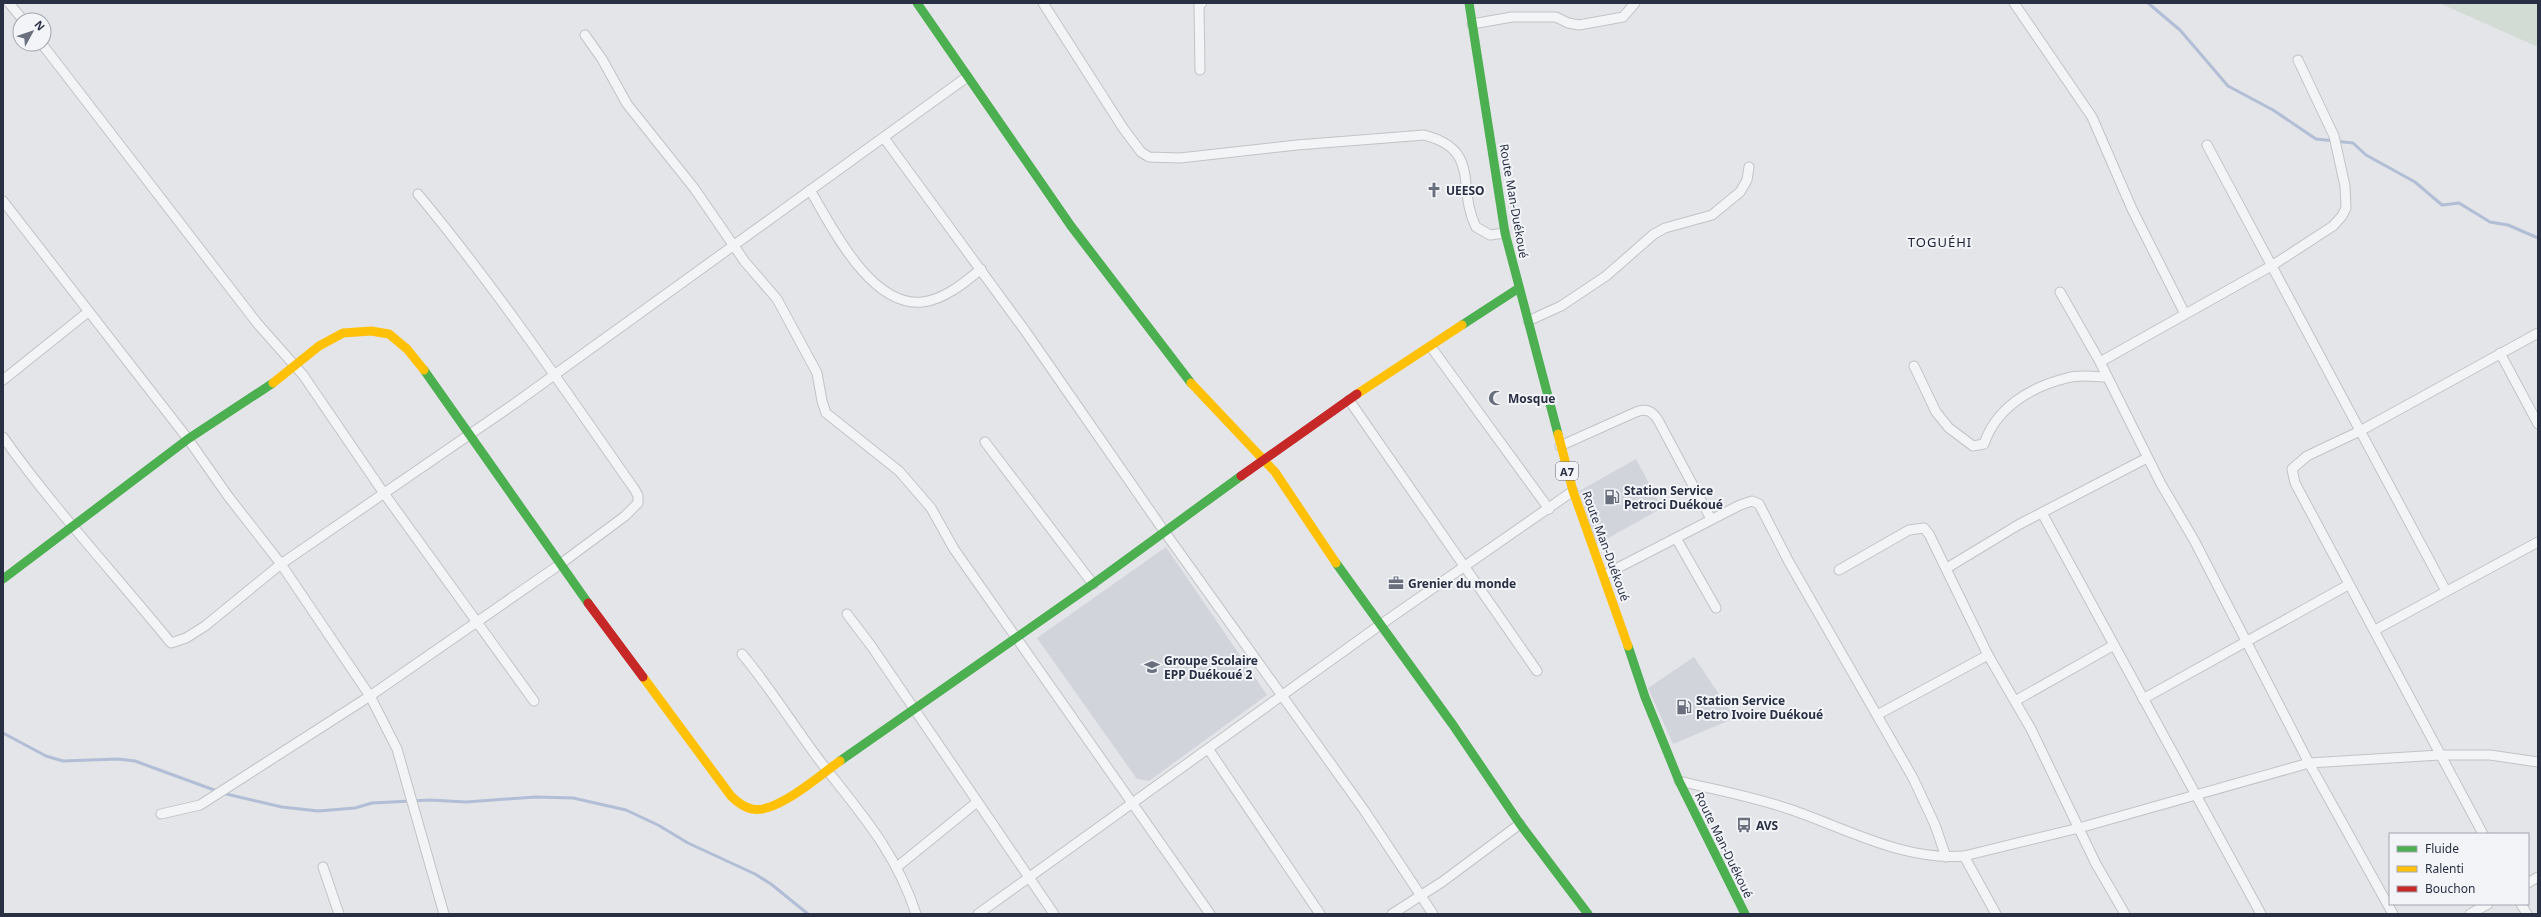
<svg xmlns="http://www.w3.org/2000/svg" width="2541" height="917" viewBox="0 0 2541 917" font-family="'Noto Sans',sans-serif">
<style>
.built{fill:#d2d4dc}
.green{fill:#d3dcd4}
.lines{fill:none;stroke-linecap:round;stroke-linejoin:round}
.stream{stroke:#b1bed5;stroke-width:3}
.street-casing{stroke:#c2c3c7;stroke-width:11}
.street{stroke:#f3f4f6;stroke-width:9}
.fast{stroke:#4caf50;stroke-width:9}
.slow{stroke:#ffc107;stroke-width:9}
.jam{stroke:#c62828;stroke-width:9}
.labels{text-anchor:middle;dominant-baseline:central;stroke-width:4;stroke-linejoin:round;paint-order:stroke}
.shield{fill:#f2f4f8;stroke:#656b7a;stroke-width:1}
.shield-label{font-size:11px;font-weight:bold;fill:#293044}
.poi-label{font-size:12px;font-weight:bold;fill:#293044;stroke:#f2f4f8;text-anchor:start}
.street-label{font-size:12px;fill:#293044;stroke:#f2f4f8}
.neighbourhood-label{font-size:13px;letter-spacing:1px;fill:#1b2135;stroke:#f2f4f8}
</style>
<rect width="100%" height="100%" fill="#e4e5e9"/>
<!-- built -->
<g class="built">
<polygon points="1636,459 1662,508 1596,545 1579,491"/>
<polygon points="1166,547 1267,695 1149,781 1137,779 1037,638"/>
<polygon points="1694,657 1735,718 1673,744 1648,688"/>
</g>
<!-- green -->
<polygon class="green" points="2439,3 2538,3 2538,47"/>
<g class="lines">
<!-- stream -->
<g class="stream">
<polyline points="2148,3 2180,30 2228,86 2273,110 2316,139 2353,143 2366,155 2415,182 2442,205 2459,203 2490,222 2508,225 2538,238"/>
<polyline points="3,733 46,756 63,761 118,759 135,761 217,791"/>
<polyline points="222,793 282,807 318,811 355,808 372,803 430,800 466,802 535,797 573,798 626,810 658,825 688,843 755,874 771,884 808,914"/>
</g>
<!-- street casing -->
<g class="street-casing">
<g id="street">
<polyline points="9,3 23,20"/>
<path d="M1043,3L1123,128L1141,152L1149,157L1180,158L1297,145L1424,135C1482,150 1456,187 1476,227L1490,235L1505,233"/>
<polyline points="2014,3 2092,117 2132,209 2185,314"/>
<polyline points="1472,24 1512,17 1556,17 1568,23 1579,25 1623,17 1635,3"/>
<polyline points="585,35 602,59 627,104 694,188 745,262 777,299 817,373 822,401 826,413 899,471 931,508 954,549 1210,914"/>
<polyline points="42,44 257,323 303,375 383,492 534,701"/>
<polyline points="1200,70 1199,5 1202,3"/>
<polyline points="884,138 1026,332 1164,531 1364,810 1433,914"/>
<polyline points="2207,145 2446,591"/>
<path d="M810,190C832,227 871,308 923,302C945,299 964,283 981,269"/>
<polyline points="3,201 188,439 228,496 281,564 370,696 397,749 444,914"/>
<polyline points="2060,292 2100,362 2161,484 2194,540 2309,763 2393,914"/>
<polyline points="1528,321 1561,306 1606,276 1654,234 1665,228 1712,215 1740,192 1747,180 1749,167"/>
<polyline points="1431,347 1549,509"/>
<polyline points="2500,353 2538,424"/>
<polyline points="2100,362 2273,265 2333,226 2342,216 2346,208 2345,186 2334,136 2298,60"/>
<path d="M1914,366L1936,412L1949,428L1973,446L1984,444C1996,408 2030,387 2067,378C2079,374 2095,377 2107,377"/>
<polyline points="3,380 88,312"/>
<polyline points="1349,400 1537,671"/>
<path d="M3,437C54,509 115,574 171,643L186,638L205,626L281,564L514,404L967,77"/>
<polyline points="985,442 1093,584"/>
<path d="M1560,446L1636,412C1647,408 1652,411 1658,420L1711,519"/>
<polyline points="2042,513 2261,914"/>
<polyline points="1676,538 1716,608"/>
<polyline points="1947,568 2018,525 2147,458"/>
<polyline points="1839,570 1909,530 1924,528 1929,534 1988,655 2031,729 2096,864 2125,914"/>
<polyline points="1604,575 1740,505 1752,501 1759,504 1789,562 1913,778 1935,825 1946,857"/>
<polyline points="847,614 872,647 1054,914"/>
<polyline points="2375,630 2538,542"/>
<path d="M742,654C773,691 797,732 827,770C864,817 897,855 916,914"/>
<polyline points="2143,699 2348,585"/>
<polyline points="2015,701 2114,645"/>
<polyline points="1877,715 1988,655"/>
<polyline points="1209,750 1320,914"/>
<path d="M1679,781C1716,790 1755,797 1792,810C1847,829 1904,861 1964,856L2079,828L2309,763L2440,755H2490L2538,762"/>
<path d="M161,814L200,805L370,696L559,565L625,516L638,503V496L635,490C565,390 496,288 418,194"/>
<polyline points="2483,834 2295,483 2292,469 2307,456 2360,431 2538,333"/>
<polyline points="1964,856 1996,914"/>
<polyline points="323,867 339,914"/>
<polyline points="897,867 977,802"/>
<polyline points="2528,883 2538,877"/>
<polyline points="2521,904 2527,914"/>
<polyline points="978,914 1380,625 1573,491"/>
<polyline points="1392,914 1442,882 1520,824"/>
<polyline points="2470,914 2488,904"/>
</g>
</g>
<!-- street -->
<use href="#street" class="street"/>
<!-- fast -->
<g class="fast">
<polyline points="917,3 1071,226 1191,383"/>
<polyline points="1469,3 1505,233 1558,434"/>
<polyline points="1462,325 1519,288"/>
<polyline points="424,370 588,603"/>
<polyline points="1336,563 1453,725 1520,824 1588,914"/>
<polyline points="3,579 188,439 273,383"/>
<polyline points="1628,646 1645,697 1679,781 1745,914"/>
<polyline points="840,761 1093,584 1241,476"/>
</g>
<!-- slow -->
<g class="slow">
<polyline points="273,383 319,346 343,333 371,331 389,334 407,349 424,370"/>
<polyline points="1191,383 1275,472 1336,563"/>
<polyline points="1357,394 1462,325"/>
<polyline points="1558,434 1573,491 1628,646"/>
<path d="M643,677L731,796C737,802 743,807 752,809C775,815 820,775 840,761"/>
</g>
<!-- jam -->
<g class="jam">
<polyline points="1241,476 1357,394"/>
<polyline points="588,603 643,677"/>
</g>
</g>
<!-- icons -->
<defs>
<g id="church-bare" transform="scale(1.2)"><path d="M-1.2-6h2.4v3.5h3.3v2.4h-3.3V6h-2.4V-.1h-3.3v-2.4h3.3Z" fill="#6a6f7e" stroke="#f2f4f8" stroke-width="2.5" paint-order="stroke"/></g>
<g id="mosque-bare" transform="scale(1.2)"><path d="M3.5-4.9A6 6 0 1 0 3.5 4.9A5 5 0 1 1 3.5-4.9Z" fill="#6a6f7e" stroke="#f2f4f8" stroke-width="2.5" paint-order="stroke"/></g>
<g id="fuel-bare" transform="scale(1.2)"><path d="M-5.5-6h7V0h2V4h1.3V-2.5L3-4.5l.8-.8L6-3V5H2.5V1h-1V6h-7ZM-4.2-4.7v3.2H.2V-4.7Z" fill="#6a6f7e" stroke="#f2f4f8" stroke-width="2.5" paint-order="stroke"/></g>
<g id="office-bare" transform="scale(1.2)"><path d="M-6-3h4V-5.5h4V-3h4V5H-6ZM-1-4.5V-3h2v-1.5ZM-6 0V1H6V0Z" fill="#6a6f7e" stroke="#f2f4f8" stroke-width="2.5" paint-order="stroke"/></g>
<g id="school-bare" transform="scale(1.2)"><path d="M0-5L7-2L0 1L-7-2ZM-4 1L0 2.5L4 1V4Q0 6-4 4Z" fill="#6a6f7e" stroke="#f2f4f8" stroke-width="2.5" paint-order="stroke"/></g>
<g id="bus-bare" transform="scale(1.2)"><path d="M-5-6H5V4H4V6H2V4H-2V6H-4V4H-5ZM-3.5-4V0h7V-4ZM-3.5 1.2v1.5H-2V1.2ZM2 1.2v1.5H3.5V1.2Z" fill="#6a6f7e" stroke="#f2f4f8" stroke-width="2.5" paint-order="stroke"/></g>
</defs>
<g fill-rule="evenodd">
<use href="#church-bare" x="1434" y="190"/>
<use href="#mosque-bare" x="1496" y="398"/>
<use href="#fuel-bare" x="1612" y="497"/>
<use href="#office-bare" x="1396" y="583"/>
<use href="#school-bare" x="1152" y="667"/>
<use href="#fuel-bare" x="1684" y="707"/>
<use href="#bus-bare" x="1744" y="825"/>
</g>
<g class="labels">
<!-- shield labels -->
<rect class="shield" x="1556" y="462" width="22" height="18" rx="3"/>
<g class="shield-label">
<text x="1567" y="471">A7</text>
</g>
<!-- poi labels -->
<g class="poi-label">
<text x="1446" y="190">UEESO</text>
<text x="1508" y="398">Mosque</text>
<text x="1624" y="490">Station Service<tspan x="1624" dy="14">Petroci Duékoué</tspan></text>
<text x="1408" y="583">Grenier du monde</text>
<text x="1164" y="660">Groupe Scolaire<tspan x="1164" dy="14">EPP Duékoué 2</tspan></text>
<text x="1696" y="700">Station Service<tspan x="1696" dy="14">Petro Ivoire Duékoué</tspan></text>
<text x="1756" y="825">AVS</text>
</g>
<!-- street labels -->
<g class="street-label">
<text transform="translate(1514 201) rotate(80)">Route Man-Duékoué</text>
<text transform="translate(1606 546) rotate(70)">Route Man-Duékoué</text>
<text transform="translate(1724 845) rotate(64)">Route Man-Duékoué</text>
</g>
<!-- neighbourhood labels -->
<g class="neighbourhood-label">
<text x="1940" y="242">TOGUÉHI</text>
</g>
</g>
<!-- border -->
<rect width="2541" height="917" fill="none" stroke="#293044" stroke-width="8"/>
<!-- legend -->
<rect x="2389" y="833" width="140" height="72" fill="#f2f4f8" stroke="#a2a6b0"/>
<rect x="2397" y="846" width="20" height="6" fill="#4caf50" stroke="#a2a6b0"/>
<text x="2425" y="853" font-size="12" fill="#293044">Fluide</text>
<rect x="2397" y="866" width="20" height="6" fill="#ffc107" stroke="#a2a6b0"/>
<text x="2425" y="873" font-size="12" fill="#293044">Ralenti</text>
<rect x="2397" y="886" width="20" height="6" fill="#c62828" stroke="#a2a6b0"/>
<text x="2425" y="893" font-size="12" fill="#293044">Bouchon</text>
<!-- north arrow -->
<g transform="translate(32 32) rotate(50)"><circle r="19" fill="#f2f4f8" stroke="#a2a6b0"/>
<path d="M0-3L7 15L0 10L-7 15Z" fill="#6a6f7e"/>
<text y="-6" font-size="11" font-weight="bold" text-anchor="middle" fill="#293044">N</text>
</g>
</svg>
